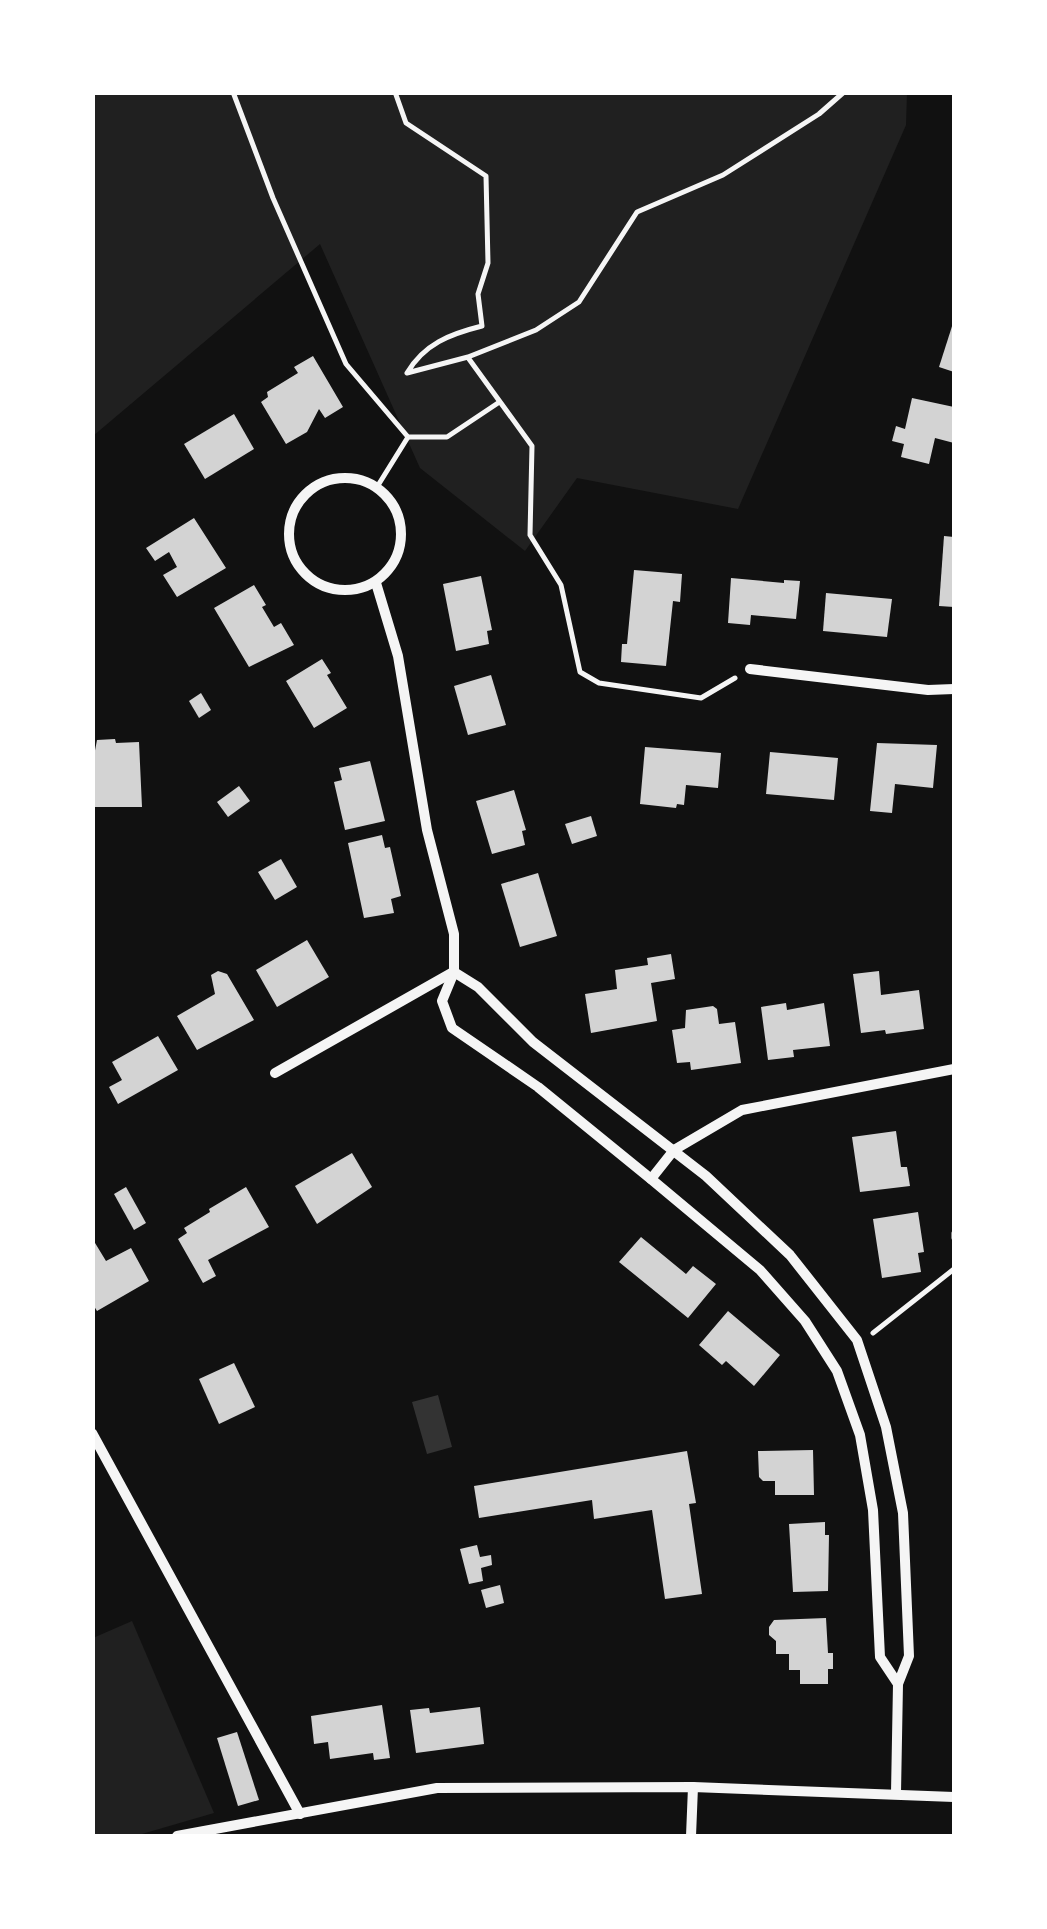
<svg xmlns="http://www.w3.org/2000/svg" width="1047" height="1929" viewBox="0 0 1047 1929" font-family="'Titillium Web',sans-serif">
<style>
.green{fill:#202020}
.water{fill:#333}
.building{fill:#d3d3d3}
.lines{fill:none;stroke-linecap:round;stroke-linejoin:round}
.path{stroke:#f5f5f5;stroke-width:5}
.minor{stroke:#f5f5f5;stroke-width:10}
</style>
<rect width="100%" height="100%" fill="#111"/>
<!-- green -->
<g class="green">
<polygon points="93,93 907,93 906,125 738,509 577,478 525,551 420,468 320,244 93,436"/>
<polygon points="132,1621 214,1813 135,1836 93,1836 93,1638"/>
</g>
<!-- water -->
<polygon class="water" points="438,1395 452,1447 427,1454 412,1402"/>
<!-- building -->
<g class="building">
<polygon points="954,320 954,372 939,367"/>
<polygon points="313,356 343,407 325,418 319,409 307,432 286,444 261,402 268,397 267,392 298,373 294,367"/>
<polygon points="912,398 954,407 954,443 935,438 929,464 901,457 904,444 892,441 896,426 905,429"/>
<polygon points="234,414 254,449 205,479 184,444"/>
<polygon points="194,518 226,568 177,597 163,575 177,567 169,552 155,561 146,548"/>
<polygon points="944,536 954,537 954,607 939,606"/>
<polygon points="634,570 682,574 680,602 673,601 666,666 621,662 622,644 627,644"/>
<polygon points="481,576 492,630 487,631 489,644 456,651 443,584"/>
<polygon points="731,578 784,583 784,580 800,581 796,619 751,615 750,625 728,623"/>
<polygon points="254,585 266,605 262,607 274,627 281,623 294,645 249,667 214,608"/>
<polygon points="826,593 892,599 887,637 823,631"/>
<polygon points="322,659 331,673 327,675 347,708 314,728 286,681"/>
<polygon points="491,675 506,725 468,735 454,686"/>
<polygon points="201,693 211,710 199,718 189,701"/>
<polygon points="115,739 116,743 139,742 142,807 95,807 93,761 97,740"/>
<polygon points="877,743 937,745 933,788 895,784 892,813 870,811"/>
<polygon points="645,747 721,753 718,788 686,785 684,805 677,804 676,808 640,804"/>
<polygon points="770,752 838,758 834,800 766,794"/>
<polygon points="370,761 385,821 345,830 334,782 342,780 339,768"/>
<polygon points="239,786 250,801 228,817 217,802"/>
<polygon points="514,790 526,830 522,831 525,845 492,854 476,801"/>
<polygon points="591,816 597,836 572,844 565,824"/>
<polygon points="382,835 385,848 390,847 401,896 391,899 394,913 364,918 348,843"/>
<polygon points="281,859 297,887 275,900 258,872"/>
<polygon points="538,873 557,936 520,947 501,884"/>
<polygon points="307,940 329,977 277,1007 256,970"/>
<polygon points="671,954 675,979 651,983 657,1021 591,1033 585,994 617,989 615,970 648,965 647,958"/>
<polygon points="218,971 227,974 254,1020 197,1050 177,1016 215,994 211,975"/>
<polygon points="879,971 881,995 919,990 924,1029 886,1034 885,1030 861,1033 853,974"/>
<polygon points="786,1003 787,1010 824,1003 830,1046 793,1050 794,1057 768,1060 761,1007"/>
<polygon points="713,1006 717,1009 719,1024 735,1022 741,1063 691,1070 690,1062 677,1063 672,1030 685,1028 686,1010"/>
<polygon points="158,1036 178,1070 118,1104 109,1087 122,1080 112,1062"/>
<polygon points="896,1131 901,1167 907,1167 910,1186 860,1192 852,1137"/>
<polygon points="352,1153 372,1187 317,1224 295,1186"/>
<polygon points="126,1187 146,1223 134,1230 114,1194"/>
<polygon points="246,1187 269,1227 208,1260 216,1276 203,1283 178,1239 187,1233 184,1228 210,1212 209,1209"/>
<polygon points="918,1212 924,1252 918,1253 921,1272 882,1278 873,1219"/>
<polygon points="641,1237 686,1274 693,1266 716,1284 688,1318 619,1262"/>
<polygon points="92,1238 106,1261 131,1248 149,1281 97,1311 92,1303"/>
<polygon points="728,1311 780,1355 754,1386 726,1361 722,1365 699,1345"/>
<polygon points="234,1363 255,1407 219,1424 199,1379"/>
<polygon points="813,1450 814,1495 775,1495 775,1481 763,1481 759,1477 758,1451"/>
<polygon points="687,1451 696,1503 689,1504 702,1594 665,1599 652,1510 594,1519 592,1500 479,1518 474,1486"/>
<polygon points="825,1522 825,1535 829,1535 828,1591 793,1592 789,1524"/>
<polygon points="477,1545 480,1557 491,1555 492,1565 481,1568 483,1581 469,1584 460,1549"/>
<polygon points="500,1585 504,1603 486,1608 481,1590"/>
<polygon points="826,1618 828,1653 833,1653 833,1669 828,1669 828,1684 800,1684 800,1670 789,1670 789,1654 776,1654 776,1641 769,1635 769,1627 774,1620"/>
<polygon points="382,1705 390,1758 374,1760 373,1753 330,1759 328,1742 314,1744 311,1716"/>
<polygon points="480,1707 484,1744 416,1753 410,1710 429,1708 430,1713"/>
<polygon points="237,1732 259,1800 238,1806 217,1738"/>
</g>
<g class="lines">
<!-- path -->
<g class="path">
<polyline points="233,92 273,198 346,364 408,437 447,437 498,403"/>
<path d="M395,92L406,123L486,176L488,263L478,294L482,326C450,334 424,344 407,373L468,357L536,330L579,302L637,212L723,175L819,114L844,92"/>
<polyline points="469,359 532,446 530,535 561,585 580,672 599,683 701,698 735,678"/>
<polyline points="377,487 408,437"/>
<polyline points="954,1233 954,1238"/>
<polyline points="873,1333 954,1269"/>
</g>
<!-- minor -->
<g class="minor">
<circle cx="345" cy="534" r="56"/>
<polyline points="376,583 398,656 427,830 454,934 454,972 442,1001 452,1028 538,1087 651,1179 760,1270 805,1321 837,1371 860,1435 873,1510 880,1657 898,1684"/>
<polyline points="750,669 928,690 954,689"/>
<polyline points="454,972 478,987 533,1042 706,1176 790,1255 857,1340 886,1427 903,1513 909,1656 898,1684 896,1793"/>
<polyline points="275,1073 453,972"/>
<polyline points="651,1179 674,1150 742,1110 954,1069"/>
<polyline points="92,1433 300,1814"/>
<polyline points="177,1836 437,1788 693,1787 954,1797"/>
<polyline points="691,1836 693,1787"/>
</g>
</g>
<!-- border -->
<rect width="1047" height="1929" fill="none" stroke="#ffffff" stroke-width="190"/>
</svg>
